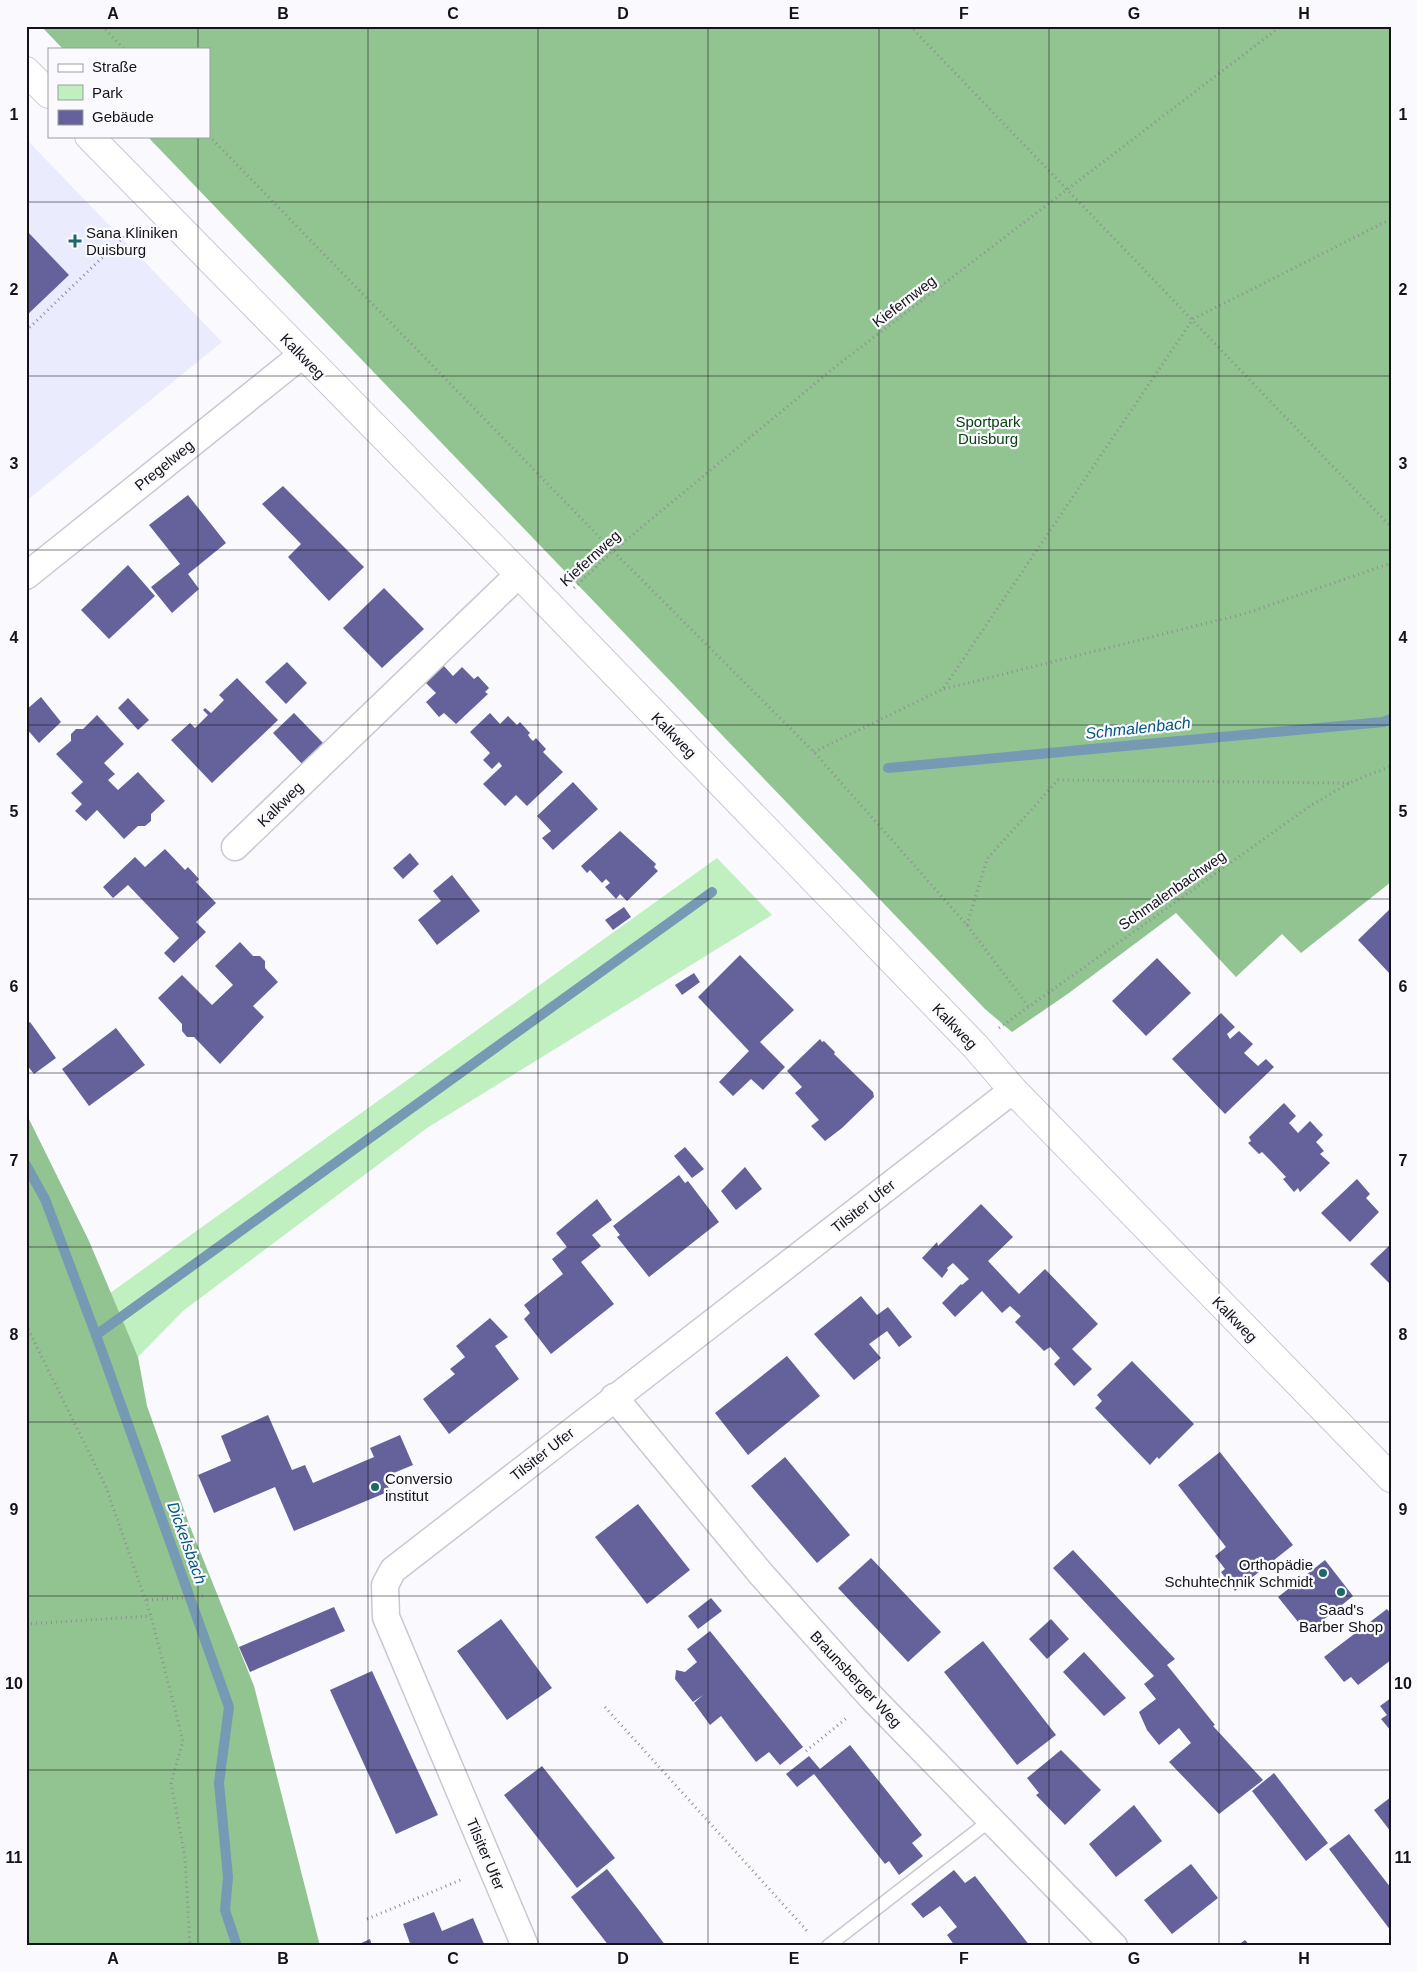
<svg xmlns="http://www.w3.org/2000/svg" width="1417" height="1972" viewBox="0 0 1417 1972" font-family="Helvetica,sans-serif">
<style>
.built{fill:#ebebfe}
.green{fill:#c0f0bf}
.forest{fill:#91c490}
.lines{fill:none;stroke-linecap:round;stroke-linejoin:round}
.stream{stroke:#769ab4;stroke-width:10}
.building{fill:#64619b}
.service-casing{stroke:#c9c9d4;stroke-width:15}
.minor-casing{stroke:#c9c9d4;stroke-width:29}
.tertiary-casing{stroke:#c9c9d4;stroke-width:30}
.path{stroke:#8f8f94;stroke-width:3;stroke-dasharray:1 4;stroke-linecap:butt}
.service{stroke:#fff;stroke-width:12}
.minor{stroke:#fff;stroke-width:26}
.tertiary{stroke:#fff;stroke-width:28}
.grid{fill:none;stroke:#141418;stroke-width:1;stroke-opacity:0.55}
.poi-dot{fill:#1b6969;stroke:#f9f9fe;stroke-width:2}
.labels{text-anchor:middle;dominant-baseline:central;stroke-width:4.5;stroke-linejoin:round;paint-order:stroke}
.poi-label{font-size:15px;fill:#141418;stroke:#f9f9fe;text-anchor:start}
.street-label{font-size:15px;fill:#141418;stroke:#f9f9fe}
.park-label{font-size:15px;fill:#0a410f;stroke:#f9f9fe}
.water-label{font-size:16px;font-style:italic;fill:#03567f;stroke:#f9f9fe}
.neatline{fill:none;stroke:#141418;stroke-width:2}
.grid-label{font-size:16px;text-anchor:middle;font-weight:bold;fill:#141418}
</style>
<rect width="100%" height="100%" fill="#f9f9fe"/>
<!-- built -->
<polygon class="built" points="26,139 222,342 26,501"/>
<!-- green -->
<polygon class="green" points="717,858 772,915 427,1128 183,1311 138,1357 110,1293"/>
<!-- forest -->
<g class="forest">
<polygon points="41,26 1391,26 1391,882 1301,953 1282,934 1236,977 1176,913 1069,993 1012,1032 985,1009 147,136 209,136 209,49 63,49"/>
<polygon points="26,1113 89,1241 138,1357 147,1406 189,1524 254,1686 320,1946 26,1946"/>
</g>
<g class="lines">
<!-- stream -->
<g class="stream">
<polyline points="888,768 1383,722 1391,719"/>
<polyline points="26,1165 45,1199 96,1335 229,1707 219,1783 228,1877 225,1910 237,1946"/>
<polyline points="96,1335 712,892"/>
</g>
</g>
<!-- building -->
<g class="building">
<polygon points="26,230 69,275 26,316"/>
<polygon points="283,486 364,567 329,601 288,557 301,544 262,504"/>
<polygon points="188,495 226,543 188,574 199,589 172,613 151,587 180,564 149,525"/>
<polygon points="128,565 155,596 109,639 81,610"/>
<polygon points="384,588 424,629 382,668 343,628"/>
<polygon points="287,662 307,683 286,704 265,682"/>
<polygon points="443,665 453,676 462,667 474,679 478,676 489,688 485,692 488,694 456,724 444,713 439,717 426,702 436,693 425,682"/>
<polygon points="237,678 278,720 212,783 171,740 190,723 195,728 208,715 203,710 205,708 211,713 224,700 219,695"/>
<polygon points="41,697 61,722 39,743 26,728 26,710"/>
<polygon points="128,698 149,720 138,730 118,708"/>
<polygon points="294,713 324,744 303,765 273,733"/>
<polygon points="490,713 500,724 508,716 517,725 520,722 530,733 528,735 530,738 533,741 536,738 546,749 543,752 563,772 527,806 516,795 505,806 483,784 502,766 499,762 492,769 483,760 490,753 470,732"/>
<polygon points="97,715 124,744 104,763 115,774 108,780 118,790 138,772 165,801 151,814 151,821 145,826 138,826 124,839 97,810 86,821 75,811 82,804 71,793 83,782 56,754 71,741 71,734 76,729 83,729"/>
<polygon points="573,782 598,809 553,850 542,838 551,831 537,816"/>
<polygon points="620,831 656,864 654,867 658,871 627,901 620,894 616,899 605,887 610,883 606,879 602,883 590,870 587,873 581,866"/>
<polygon points="165,849 185,870 188,867 199,879 196,882 216,903 196,922 206,932 174,963 164,953 179,938 128,885 113,898 103,887 135,857 145,867"/>
<polygon points="410,853 419,864 403,879 393,868"/>
<polygon points="452,875 480,911 437,945 418,920 441,901 433,891"/>
<polygon points="624,907 631,917 613,930 605,920"/>
<polygon points="1391,908 1391,975 1358,940"/>
<polygon points="240,942 253,956 260,956 265,961 265,968 278,982 253,1006 264,1017 220,1064 194,1037 187,1037 182,1031 182,1024 158,998 182,975 212,1005 233,985 215,966"/>
<polygon points="740,955 794,1010 760,1042 785,1067 763,1090 751,1079 733,1096 719,1082 749,1051 698,997"/>
<polygon points="1157,958 1191,993 1146,1036 1112,1001"/>
<polygon points="694,973 700,982 682,995 675,985"/>
<polygon points="1221,1013 1235,1027 1227,1034 1230,1039 1239,1031 1253,1044 1244,1053 1258,1066 1266,1059 1274,1067 1225,1114 1172,1059"/>
<polygon points="30,1022 56,1058 34,1074 26,1064 26,1025"/>
<polygon points="116,1028 145,1065 89,1106 62,1069"/>
<polygon points="820,1039 822,1042 824,1041 835,1052 834,1054 873,1092 874,1097 842,1128 825,1141 811,1126 819,1120 795,1093 802,1087 787,1071"/>
<polygon points="1284,1103 1296,1116 1289,1123 1298,1133 1310,1121 1323,1135 1316,1142 1324,1151 1320,1154 1330,1163 1300,1192 1298,1188 1294,1192 1283,1179 1286,1177 1270,1160 1262,1152 1259,1154 1248,1143 1251,1141 1249,1137"/>
<polygon points="685,1147 704,1169 692,1178 674,1156"/>
<polygon points="745,1167 762,1189 736,1210 721,1191"/>
<polygon points="679,1175 685,1183 688,1181 719,1222 649,1277 617,1237 620,1235 613,1226"/>
<polygon points="1357,1179 1370,1194 1366,1198 1379,1212 1350,1242 1321,1213"/>
<polygon points="597,1199 612,1220 592,1235 601,1246 581,1262 614,1304 551,1354 524,1319 530,1313 524,1305 563,1274 552,1259 567,1247 556,1233"/>
<polygon points="981,1204 1013,1237 988,1261 1019,1294 1045,1269 1098,1324 1072,1349 1092,1369 1074,1386 1054,1364 1060,1358 1050,1347 1044,1351 1015,1322 1021,1316 1010,1306 1002,1313 982,1291 955,1317 942,1303 961,1284 962,1285 969,1279 953,1263 947,1268 948,1270 942,1278 922,1258 937,1242 938,1246"/>
<polygon points="1391,1244 1391,1285 1370,1264"/>
<polygon points="861,1296 877,1315 888,1307 912,1337 899,1347 887,1331 869,1344 881,1358 854,1380 814,1334"/>
<polygon points="490,1318 508,1337 495,1346 519,1379 449,1434 423,1399 455,1374 450,1369 465,1357 456,1346"/>
<polygon points="787,1356 820,1396 748,1455 715,1413"/>
<polygon points="1132,1361 1194,1424 1159,1459 1157,1457 1150,1465 1095,1408 1102,1401 1097,1395"/>
<polygon points="268,1415 292,1470 305,1465 313,1483 374,1457 370,1448 400,1435 413,1465 384,1477 390,1491 294,1531 275,1487 214,1513 198,1475 231,1461 221,1436"/>
<polygon points="1220,1452 1293,1545 1235,1591 1221,1572 1225,1569 1215,1556 1226,1547 1178,1485"/>
<polygon points="785,1457 850,1535 817,1563 751,1486"/>
<polygon points="638,1504 690,1570 647,1604 595,1537"/>
<polygon points="1073,1550 1175,1659 1167,1665 1215,1725 1213,1726 1263,1780 1219,1814 1169,1762 1191,1743 1179,1728 1159,1745 1147,1730 1139,1712 1156,1699 1144,1684 1154,1676 1053,1568"/>
<polygon points="871,1558 941,1632 908,1662 838,1588"/>
<polygon points="1325,1560 1353,1596 1307,1633 1278,1597"/>
<polygon points="711,1598 722,1611 698,1629 688,1616"/>
<polygon points="334,1607 345,1631 250,1672 239,1647"/>
<polygon points="1387,1609 1391,1614 1391,1660 1358,1685 1351,1677 1344,1682 1324,1657"/>
<polygon points="501,1619 552,1688 507,1720 457,1651"/>
<polygon points="1051,1619 1069,1639 1047,1659 1029,1639"/>
<polygon points="710,1631 803,1747 780,1765 769,1752 756,1762 721,1716 710,1725 694,1703 703,1695 693,1702 675,1679 676,1670 685,1672 697,1662 687,1649"/>
<polygon points="983,1641 1056,1735 1017,1765 944,1672"/>
<polygon points="1084,1652 1126,1698 1104,1716 1063,1672"/>
<polygon points="372,1671 438,1815 396,1834 330,1690"/>
<polygon points="1391,1698 1391,1731 1381,1719 1387,1715 1380,1706"/>
<polygon points="850,1745 922,1835 912,1843 923,1856 899,1875 889,1861 885,1864 814,1774 797,1787 786,1774 809,1756 820,1769"/>
<polygon points="1061,1750 1101,1790 1065,1825 1036,1795 1039,1793 1027,1778"/>
<polygon points="542,1766 615,1858 577,1888 504,1795"/>
<polygon points="1274,1773 1328,1843 1306,1861 1252,1791"/>
<polygon points="1391,1797 1391,1832 1374,1810"/>
<polygon points="1134,1805 1162,1841 1116,1877 1089,1844"/>
<polygon points="1349,1834 1391,1888 1391,1931 1329,1849"/>
<polygon points="1191,1864 1218,1898 1172,1934 1144,1900"/>
<polygon points="607,1869 641,1913 666,1946 609,1946 588,1919 571,1897"/>
<polygon points="954,1870 965,1883 975,1876 1030,1946 955,1946 947,1935 957,1927 940,1906 923,1918 911,1904"/>
<polygon points="434,1912 442,1931 473,1918 484,1944 411,1946 403,1924"/>
<polygon points="370,1939 372,1946 355,1946"/>
<polygon points="1245,1940 1250,1946 1237,1946"/>
</g>
<g class="lines">
<!-- service casing -->
<g class="service-casing">
<polyline id="service" points="828,1946 992,1819"/>
</g>
<!-- minor casing -->
<g class="minor-casing">
<g id="minor">
<polyline points="26,576 302,355"/>
<polyline points="235,847 519,574"/>
<polyline points="614,1397 761,1574 872,1698 1114,1946"/>
<polyline points="525,1946 386,1617 385,1585 393,1570 1013,1090"/>
</g>
</g>
<!-- tertiary casing -->
<g class="tertiary-casing">
<g id="tertiary">
<polyline points="26,71 49,94"/>
<polyline points="89,136 519,574 976,1047 1013,1090 1391,1478"/>
</g>
</g>
<!-- path -->
<g class="path">
<polyline points="102,26 124,49"/>
<polyline points="910,26 1391,527"/>
<polyline points="209,136 613,551 814,752 967,925 1028,1006"/>
<polyline points="26,331 136,225"/>
<polyline points="574,588 613,551 835,367 1281,26"/>
<polyline points="944,689 1247,613 1391,563"/>
<polyline points="814,752 943,689 1193,319 1391,219"/>
<polyline points="967,925 987,859 1058,780 1349,783"/>
<polyline points="999,1028 1310,806 1349,783 1391,766"/>
<polyline points="26,1325 106,1487 151,1616 183,1741 171,1783 185,1858 190,1946"/>
<polyline points="147,1600 206,1596"/>
<polyline points="26,1624 151,1616"/>
<polyline points="605,1707 809,1933"/>
<polyline points="806,1751 848,1717"/>
<polyline points="367,1919 463,1879"/>
<polyline points="26,1936 30,1946"/>
</g>
<!-- service -->
<use href="#service" class="service"/>
<!-- minor -->
<use href="#minor" class="minor"/>
<!-- tertiary -->
<use href="#tertiary" class="tertiary"/>
</g>
<!-- grid -->
<path class="grid" d="M198,26V49M368,26V1946M538,26V1946M708,26V1946M879,26V1946M1049,26V1946M1219,26V1946M198,136V1946M26,202H1391M26,376H1391M26,550H1391M26,725H1391M26,899H1391M26,1073H1391M26,1247H1391M26,1422H1391M26,1596H1391M26,1770H1391"/>
<!-- markers -->
<g class="poi-dot">
<path d="M72.5 233.5h5v5h5v5h-5v5h-5v-5h-5v-5h5z"/>
<circle cx="375" cy="1487" r="5"/>
<circle cx="1323" cy="1573" r="5"/>
<circle cx="1341" cy="1592" r="5"/>
</g>
<g class="labels">
<!-- poi labels -->
<g class="poi-label">
<text x="86" y="232">Sana Kliniken<tspan x="86" dy="17">Duisburg</tspan></text>
<text x="385" y="1478">Conversio<tspan x="385" dy="17">institut</tspan></text>
<text x="1313" y="1564" text-anchor="end">Orthopädie<tspan x="1313" dy="17">Schuhtechnik Schmidt</tspan></text>
<text x="1341" y="1609" text-anchor="middle">Saad's<tspan x="1341" dy="17">Barber Shop</tspan></text>
</g>
<!-- street labels -->
<g class="street-label">
<text transform="translate(904 301) rotate(-37)">Kiefernweg</text>
<text transform="translate(303 356) rotate(46)">Kalkweg</text>
<text transform="translate(164 465) rotate(-39)">Pregelweg</text>
<text transform="translate(590 558) rotate(-42)">Kiefernweg</text>
<text transform="translate(674 735) rotate(46)">Kalkweg</text>
<text transform="translate(280 804) rotate(-44)">Kalkweg</text>
<text transform="translate(1172 890) rotate(-35)">Schmalenbachweg</text>
<text transform="translate(955 1026) rotate(46)">Kalkweg</text>
<text transform="translate(863 1206) rotate(-38)">Tilsiter Ufer</text>
<text transform="translate(1235 1319) rotate(46)">Kalkweg</text>
<text transform="translate(542 1454) rotate(-38)">Tilsiter Ufer</text>
<text transform="translate(856 1679) rotate(47)">Braunsberger Weg</text>
<text transform="translate(486 1854) rotate(67)">Tilsiter Ufer</text>
</g>
<!-- park labels -->
<g class="park-label">
<text x="988" y="421">Sportpark<tspan x="988" dy="17">Duisburg</tspan></text>
</g>
<!-- water labels -->
<g class="water-label">
<text transform="translate(1138 728) rotate(-6)">Schmalenbach</text>
<text transform="translate(187 1543) rotate(70)">Dickelsbach</text>
</g>
</g>
<!-- border -->
<rect width="1417" height="1972" fill="none" stroke="#f9f9fe" stroke-width="55"/>
<!-- legend -->
<rect x="48" y="48" width="162" height="90" fill="#f9f9fe" stroke="#9d9da2"/>
<rect x="58" y="64" width="25" height="8" fill="#ffffff" stroke="#9d9da2"/>
<text x="92" y="72" font-size="15" fill="#141418">Straße</text>
<rect x="58" y="85" width="25" height="15" fill="#c0f0bf" stroke="#9d9da2"/>
<text x="92" y="98" font-size="15" fill="#141418">Park</text>
<rect x="58" y="110" width="25" height="15" fill="#64619b" stroke="#9d9da2"/>
<text x="92" y="122" font-size="15" fill="#141418">Gebäude</text>
<rect x="28" y="28" width="1362" height="1916" class="neatline"/>
<g class="grid-label">
<text x="113" y="19">A</text>
<text x="283" y="19">B</text>
<text x="453" y="19">C</text>
<text x="623" y="19">D</text>
<text x="794" y="19">E</text>
<text x="964" y="19">F</text>
<text x="1134" y="19">G</text>
<text x="1304" y="19">H</text>
<text x="14" y="120">1</text>
<text x="1403" y="120">1</text>
<text x="14" y="295">2</text>
<text x="1403" y="295">2</text>
<text x="14" y="469">3</text>
<text x="1403" y="469">3</text>
<text x="14" y="643">4</text>
<text x="1403" y="643">4</text>
<text x="14" y="817">5</text>
<text x="1403" y="817">5</text>
<text x="14" y="992">6</text>
<text x="1403" y="992">6</text>
<text x="14" y="1166">7</text>
<text x="1403" y="1166">7</text>
<text x="14" y="1340">8</text>
<text x="1403" y="1340">8</text>
<text x="14" y="1515">9</text>
<text x="1403" y="1515">9</text>
<text x="14" y="1689">10</text>
<text x="1403" y="1689">10</text>
<text x="14" y="1863">11</text>
<text x="1403" y="1863">11</text>
<text x="113" y="1964">A</text>
<text x="283" y="1964">B</text>
<text x="453" y="1964">C</text>
<text x="623" y="1964">D</text>
<text x="794" y="1964">E</text>
<text x="964" y="1964">F</text>
<text x="1134" y="1964">G</text>
<text x="1304" y="1964">H</text>
</g>
</svg>
